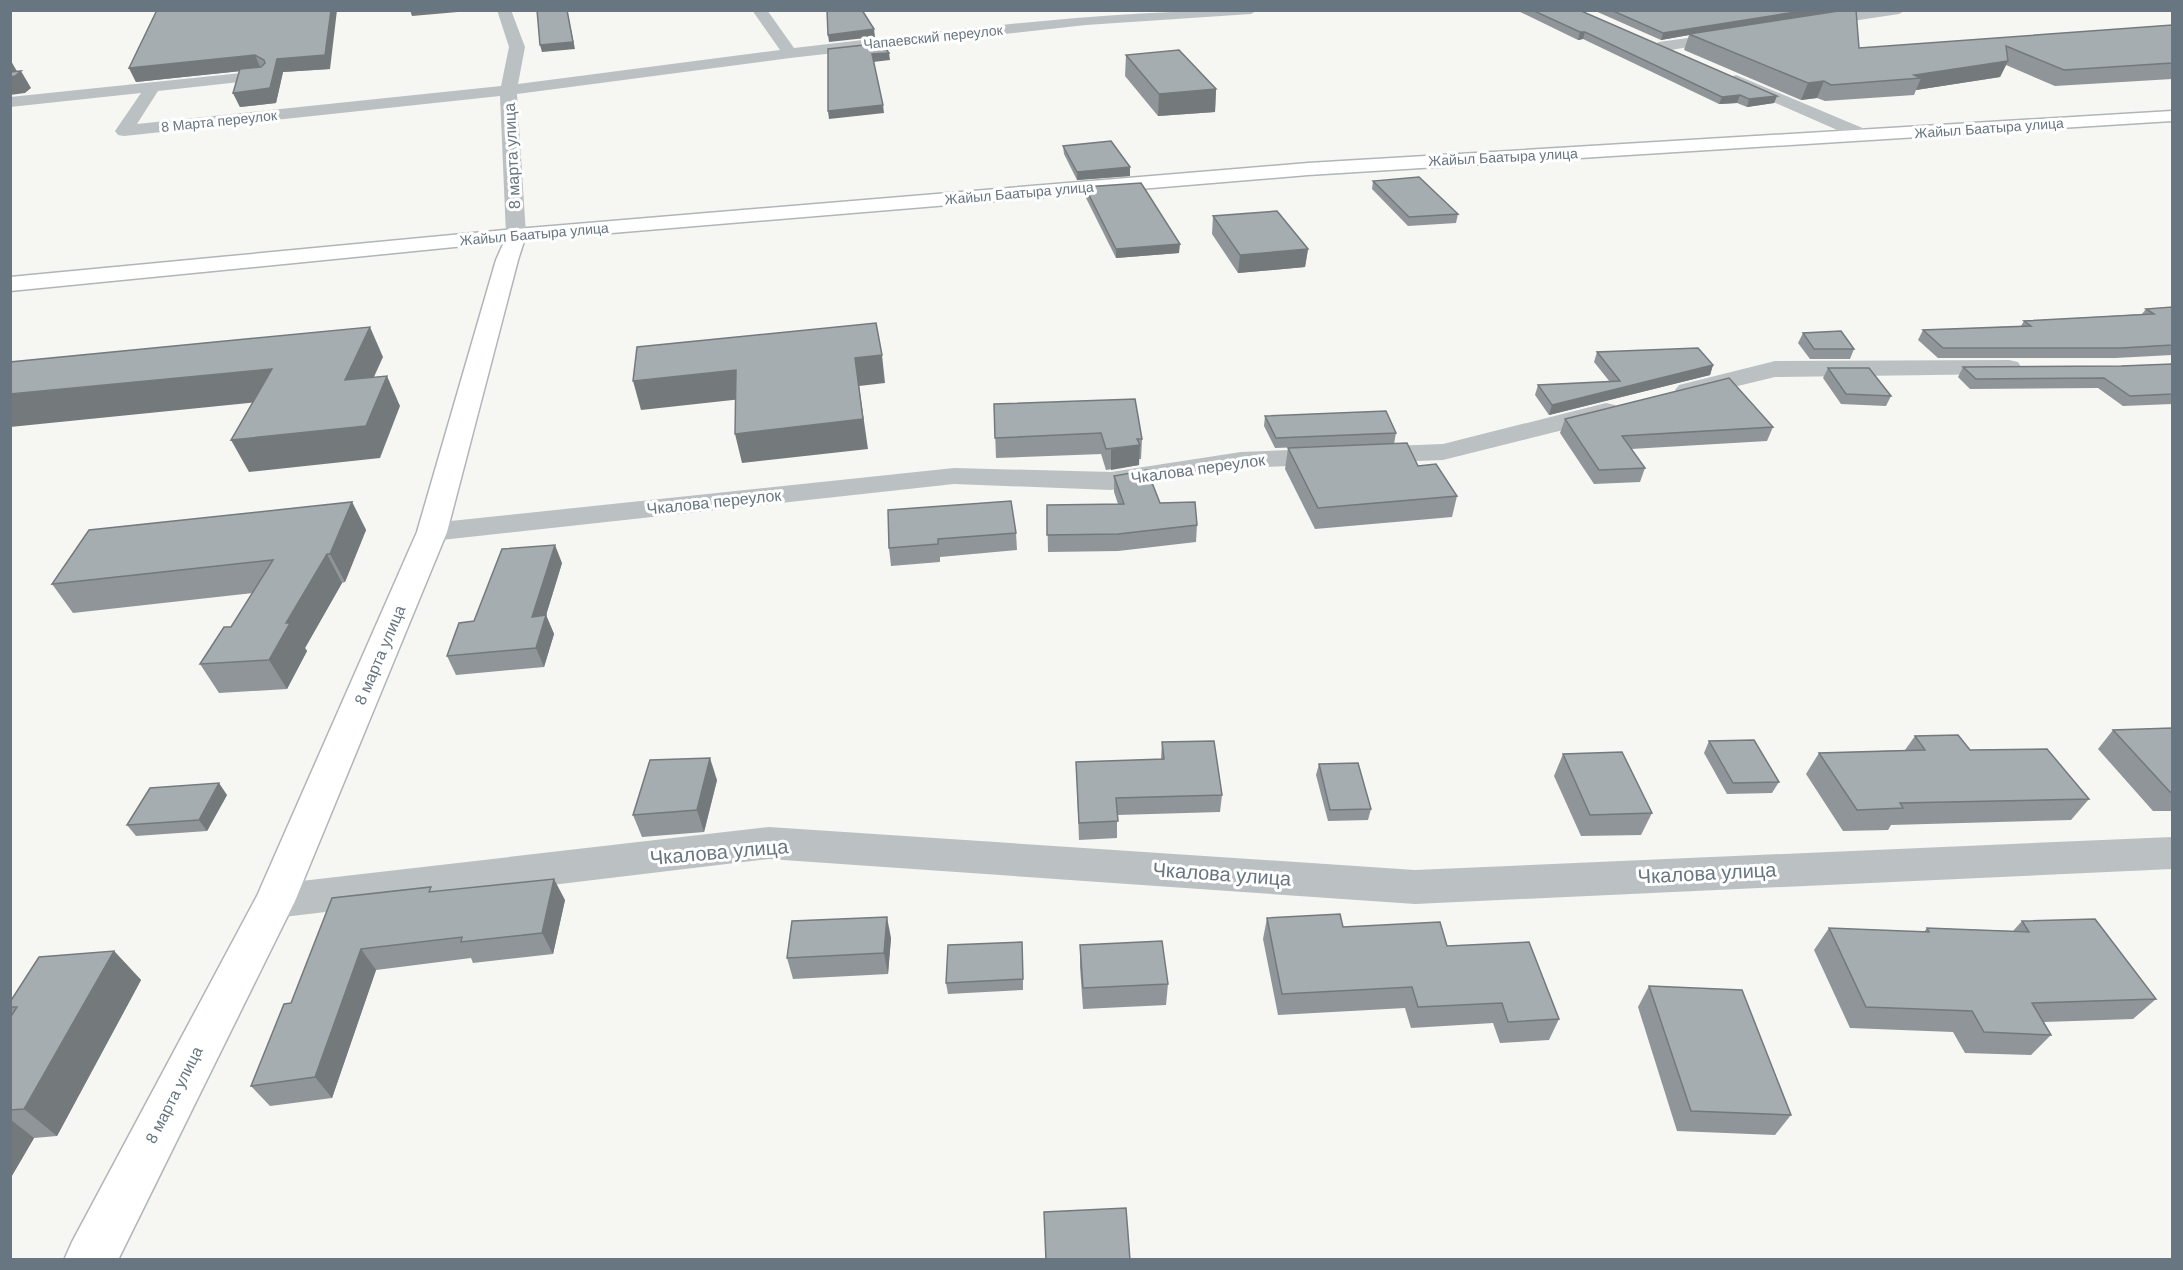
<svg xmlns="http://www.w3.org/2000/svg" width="2183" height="1270" viewBox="0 0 2183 1270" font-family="Arial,sans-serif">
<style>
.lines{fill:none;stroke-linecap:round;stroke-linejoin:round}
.secondary-casing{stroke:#b0b5b9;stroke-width:3}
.highway-casing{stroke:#b1b5b8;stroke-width:3}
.street{fill:#bbc0c3;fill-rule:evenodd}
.secondary{fill:#fff;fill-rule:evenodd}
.highway{fill:#fff;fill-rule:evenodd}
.wall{fill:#8f9598}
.shaded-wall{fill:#74797c}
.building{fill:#a6adb1;stroke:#74797c;stroke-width:1.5}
.labels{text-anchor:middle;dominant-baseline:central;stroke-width:6;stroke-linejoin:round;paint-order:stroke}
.far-street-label{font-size:14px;fill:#687681;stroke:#fff}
.street-label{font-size:16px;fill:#687681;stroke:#fff}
.near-street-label{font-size:20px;fill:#687681;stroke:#fff}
</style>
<rect width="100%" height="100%" fill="#f6f6f3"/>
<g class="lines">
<!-- secondary casing -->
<g class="secondary-casing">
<polygon id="secondary" points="516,229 523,231 526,235 518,260 447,532 295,901 118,1260 64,1260 72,1242 257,896 417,532 496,260 509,231"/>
</g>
<!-- highway casing -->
<g class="highway-casing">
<polygon id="highway" points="2172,111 2172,121 1308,175 516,241 10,291 10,277 516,229 1308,163"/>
</g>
<!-- street -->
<g class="street">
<path d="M497,10H511L525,47L518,84L780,50L752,10H767L794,48C948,31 1102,10 1258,10L1251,14L1086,25L790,58L517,94L526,235L523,239L516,241L509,239L506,235L500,96L124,136L118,135L115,131L141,93L10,107V97L261,71L269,76L267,79L158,91L137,124L501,86L509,47Z"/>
<polygon points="1867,10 1906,10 1899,14 1812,27 1805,23 1812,19"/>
<polygon points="1731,32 1736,33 1738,36 1736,39 1659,52 1651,47 1659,42"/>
<polygon points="1736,75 1872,132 1875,136 1872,140 1860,140 1730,83 1728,80 1730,77"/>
<polygon points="2009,360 2018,362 2021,367 2018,372 2009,374 1775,377 1688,398 1679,395 1675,390 1679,385 1775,361"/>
<polygon points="1606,403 1615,405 1619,411 1615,417 1443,460 1241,468 1111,490 954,484 432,541 421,538 417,532 421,526 432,523 954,468 1111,472 1241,452 1443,444"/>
<polygon points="769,827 1415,870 2172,837 2172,869 1415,904 769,859 275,918 261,913 255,901 261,889 275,884"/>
</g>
<!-- secondary -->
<use href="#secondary" class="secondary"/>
<!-- highway -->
<use href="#highway" class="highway"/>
</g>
<!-- wall -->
<g class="wall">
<polygon points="157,10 330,69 283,72 276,103 240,107 233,93 240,71 136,82 129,68"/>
<polygon points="1516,10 1579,10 1777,96 1774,103 1747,107 1737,103 1719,104 1583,39 1578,40"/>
<polygon points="1593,10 1856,10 1859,48 2172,25 2172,79 2055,86 2006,65 2000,77 1916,90 1914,95 1825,101 1817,98 1801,100 1684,50 1689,35 1661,40"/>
<polygon points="1126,55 1216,89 1215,112 1158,116 1125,76"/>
<polygon points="1063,146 1130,176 1077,180 1064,154"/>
<polygon points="1373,181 1458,214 1456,223 1408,226 1372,189"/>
<polygon points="1085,187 1179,253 1116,258 1085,196"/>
<polygon points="1213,216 1308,249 1305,267 1238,273 1212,234"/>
<polygon points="2172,307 2172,355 2115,358 1938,358 1918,340 1923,330 2021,326 2024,321 2142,314 2146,309"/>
<polygon points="1803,333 1854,349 1850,359 1810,359 1798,343"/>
<polygon points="1597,352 1713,365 1710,375 1549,415 1535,395 1538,385 1610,382 1594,362"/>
<polygon points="2172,364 2172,404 2123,406 2098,388 1970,389 1958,377 1963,367 2121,366"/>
<polygon points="1828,368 1891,396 1886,406 1841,404 1823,378"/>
<polygon points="994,404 1142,439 1141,459 1139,459 1139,465 1106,470 1101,454 996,458"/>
<polygon points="1265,416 1396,433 1394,444 1275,448 1264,426"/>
<polygon points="1565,419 1773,427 1767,441 1631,449 1645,468 1640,482 1594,484 1560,433"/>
<polygon points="1288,448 1418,466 1457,496 1452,517 1315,529 1285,469"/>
<polygon points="1114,476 1197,525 1196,542 1118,551 1048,552 1047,505 1118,504 1114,492"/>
<polygon points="1011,501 1016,533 1017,550 940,557 940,562 891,566 889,548"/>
<polygon points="352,502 366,530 345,582 342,583 305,648 307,651 287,689 219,693 200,664 231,627 253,593 73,613 52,584"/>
<polygon points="562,563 546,615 554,634 544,667 456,675 447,656 474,621"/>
<polygon points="2172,728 2172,811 2153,811 2098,749 2113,730"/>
<polygon points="1915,736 1970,750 2089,799 2071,820 1891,825 1888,830 1843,831 1806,774 1819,753 1905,750"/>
<polygon points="1709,741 1779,782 1772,793 1727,794 1704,753"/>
<polygon points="1162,742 1222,795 1220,812 1117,815 1117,838 1079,840 1076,762 1161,759"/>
<polygon points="1563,754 1652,813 1641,835 1581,836 1554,776"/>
<polygon points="1319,764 1371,809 1368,820 1328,821 1316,775"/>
<polygon points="717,780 704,832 642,837 633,815"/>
<polygon points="227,795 207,831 136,836 127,825"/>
<polygon points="433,891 565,900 553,954 473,963 471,958 376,970 332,1098 270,1106 251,1086 291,1003"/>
<polygon points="1267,918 1343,927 1447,946 1559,1019 1549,1040 1500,1043 1493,1023 1411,1028 1405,1008 1278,1015 1263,939"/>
<polygon points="2022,921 2156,999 2133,1019 2044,1022 2051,1035 2031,1055 1965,1053 1953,1032 1850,1028 1814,950 1829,928 1924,932 1927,928 2013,931"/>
<polygon points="891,938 888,974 793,979 787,958"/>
<polygon points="1080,945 1168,984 1166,1005 1083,1009 1080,967"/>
<polygon points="114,951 141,980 57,1136 34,1138 10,1179 10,1018 13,1014 10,1011 10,1002"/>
<polygon points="1023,952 1023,990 948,994 946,983"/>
<polygon points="1649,986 1791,1115 1775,1135 1677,1131 1638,1007"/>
</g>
<!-- shaded-wall -->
<g class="shaded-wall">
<polygon points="331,10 337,10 330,69 283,72 276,103 240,107 233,93 277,59"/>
<polygon points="410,10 481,10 412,16"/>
<polygon points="567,10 575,49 542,52 540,45"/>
<polygon points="1808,10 1849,10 1689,34 1689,35 1661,40 1663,33"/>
<polygon points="874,29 875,37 829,42 828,35"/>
<polygon points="1580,32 1585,32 1583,39 1578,40"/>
<polygon points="889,53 890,60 873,62 872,54"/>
<polygon points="255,55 261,69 136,82 129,68"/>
<polygon points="11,61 18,73 21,71 31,88 25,93 10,95 10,62"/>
<polygon points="2008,61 2000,77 1916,90 1921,78 1914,75"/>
<polygon points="1824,81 1817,98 1801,100 1808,83"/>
<polygon points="1216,89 1215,112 1158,116 1159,94"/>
<polygon points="1740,95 1737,103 1719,104 1722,97"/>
<polygon points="1777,96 1774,103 1747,107 1749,99"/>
<polygon points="883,105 884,113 829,119 828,111"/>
<polygon points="1130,167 1130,176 1077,180 1077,172"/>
<polygon points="1180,244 1179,253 1116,258 1116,249"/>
<polygon points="1308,249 1305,267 1238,273 1240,255"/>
<polygon points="370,327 383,357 359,410 345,380"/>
<polygon points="882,355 885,383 859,386 868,449 742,463 735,434 855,358"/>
<polygon points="1713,365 1710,375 1549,415 1552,405"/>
<polygon points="272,369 288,399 10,427 10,394"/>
<polygon points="736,370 742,399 641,410 633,381"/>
<polygon points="387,376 400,406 380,458 249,472 231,440"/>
<polygon points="1140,445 1139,465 1111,470 1111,449"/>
<polygon points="352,502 366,530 345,582 330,554"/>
<polygon points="555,545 562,563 540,635 532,617"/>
<polygon points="327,554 342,583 305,648 307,651 287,689 269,660 286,623"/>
<polygon points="546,615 554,634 544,667 536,648"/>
<polygon points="710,758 717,780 704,832 697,810"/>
<polygon points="219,783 227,795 207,831 199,820"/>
<polygon points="554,879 565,900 553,954 542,933"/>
<polygon points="887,917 891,938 888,974 884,953"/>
<polygon points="361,949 376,970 332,1098 315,1077"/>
<polygon points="114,951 141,980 57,1136 24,1109"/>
<polygon points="10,1119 34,1138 10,1179"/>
</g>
<!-- building -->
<g class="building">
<polygon points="157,10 331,10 325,55 277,59 270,88 233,93 240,69 261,67 265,63 264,60 255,55 129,68"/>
<polygon points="537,10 567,10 573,42 540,45"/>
<polygon points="827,10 862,10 874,29 828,35"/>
<polygon points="1532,10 1579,10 1777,96 1749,99 1740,95 1722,97 1585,32 1580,32"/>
<polygon points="1611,10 1808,10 1663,33"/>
<polygon points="1845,10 1856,10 1859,48 2172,25 2172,63 2064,70 2006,46 2008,61 1914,75 1921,78 1831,85 1824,81 1808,83 1689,34"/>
<polygon points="882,43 889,53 872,54 883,105 828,111 828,49"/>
<polygon points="1179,50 1216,89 1159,94 1126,55"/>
<polygon points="21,71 15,76 10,77 10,72"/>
<polygon points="1111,141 1130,167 1077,172 1063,146"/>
<polygon points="1419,177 1458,214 1409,217 1373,181"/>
<polygon points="1141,183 1180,244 1116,249 1085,187"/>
<polygon points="1277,211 1308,249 1240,255 1213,216"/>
<polygon points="2172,307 2172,345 2121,348 1943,348 1923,330 2031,326 2024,321 2154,314 2146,309"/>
<polygon points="876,323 882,355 855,358 863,419 735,434 736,370 633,381 637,347"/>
<polygon points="370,327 345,380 387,376 366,426 231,440 272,369 10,394 10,362"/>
<polygon points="1841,331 1854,349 1814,349 1803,333"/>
<polygon points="1698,348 1713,365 1552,405 1538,385 1620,381 1597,352"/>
<polygon points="2172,364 2172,394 2130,396 2104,378 1976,379 1963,367 2121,366"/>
<polygon points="1828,368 1869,368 1891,396 1846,394"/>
<polygon points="1729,378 1773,427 1622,436 1645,468 1599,470 1565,419"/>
<polygon points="1135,399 1142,439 1137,439 1140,445 1106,449 1101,433 995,438 994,404"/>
<polygon points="1386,411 1396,433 1276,438 1265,416"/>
<polygon points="1407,443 1418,466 1436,464 1457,496 1318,508 1288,448"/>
<polygon points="1147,470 1160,503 1195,502 1197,525 1118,534 1047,535 1047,505 1124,504 1114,476"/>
<polygon points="1011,501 1016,533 938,539 938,544 889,548 888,510"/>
<polygon points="352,502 330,554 327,554 286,623 290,623 269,660 200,664 224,627 231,627 273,560 52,584 89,530"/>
<polygon points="555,545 532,617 546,615 536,648 447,656 459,623 474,621 502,549"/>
<polygon points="2172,728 2172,792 2170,792 2113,730"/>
<polygon points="1958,735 1970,750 2047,749 2089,799 1900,803 1903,808 1857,810 1819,753 1925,750 1915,736"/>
<polygon points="1754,740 1779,782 1733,783 1709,741"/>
<polygon points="1214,741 1222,795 1116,798 1118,821 1079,823 1076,762 1164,759 1162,742"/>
<polygon points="1622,752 1652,813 1590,815 1563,754"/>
<polygon points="710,758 697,810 633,815 650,760"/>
<polygon points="1358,763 1371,809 1330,810 1319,764"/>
<polygon points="219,783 199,820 127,825 150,788"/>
<polygon points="554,879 542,933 461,942 462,937 361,949 315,1077 251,1086 284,1004 291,1003 332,898 431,887 429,892"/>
<polygon points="1340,914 1343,927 1440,922 1447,946 1529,942 1559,1019 1508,1022 1502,1003 1418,1007 1412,987 1282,994 1267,918"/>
<polygon points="887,917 884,953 787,958 792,921"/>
<polygon points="2095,919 2156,999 2032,1003 2051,1035 1984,1032 1972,1011 1866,1007 1829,928 1929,932 1927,928 2029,932 2022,921"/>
<polygon points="1162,941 1168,984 1083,988 1080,945"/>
<polygon points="1022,942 1023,979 946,983 948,945"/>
<polygon points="114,951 24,1109 10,1110 10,1018 17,1007 10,1007 10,1002 39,957"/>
<polygon points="1649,986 1742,990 1791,1115 1691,1111"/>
<polygon points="1126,1208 1130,1260 1046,1260 1044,1212"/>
</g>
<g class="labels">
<!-- far-street labels -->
<g class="far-street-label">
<text transform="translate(933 37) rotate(-6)">Чапаевский переулок</text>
<text transform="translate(219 121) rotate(-6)">8 Марта переулок</text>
<text transform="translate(1989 128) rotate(-4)">Жайыл Баатыра улица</text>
<text transform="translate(1503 157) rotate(-3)">Жайыл Баатыра улица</text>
<text transform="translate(1019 193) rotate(-5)">Жайыл Баатыра улица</text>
<text transform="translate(534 234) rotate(-5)">Жайыл Баатыра улица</text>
</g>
<!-- street labels -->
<g class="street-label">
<text transform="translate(512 156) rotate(-93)">8 марта улица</text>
<text transform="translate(1198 469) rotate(-8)">Чкалова переулок</text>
<text transform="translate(714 502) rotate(-6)">Чкалова переулок</text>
<text transform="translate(380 655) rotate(-67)">8 марта улица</text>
<text transform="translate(174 1095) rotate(-63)">8 марта улица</text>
</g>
<!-- near-street labels -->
<g class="near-street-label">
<text transform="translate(719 852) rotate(-5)">Чкалова улица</text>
<text transform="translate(1707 873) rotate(-3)">Чкалова улица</text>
<text transform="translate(1222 874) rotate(4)">Чкалова улица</text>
</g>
</g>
<!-- border -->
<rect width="2183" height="1270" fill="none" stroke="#687681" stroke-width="24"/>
</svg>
